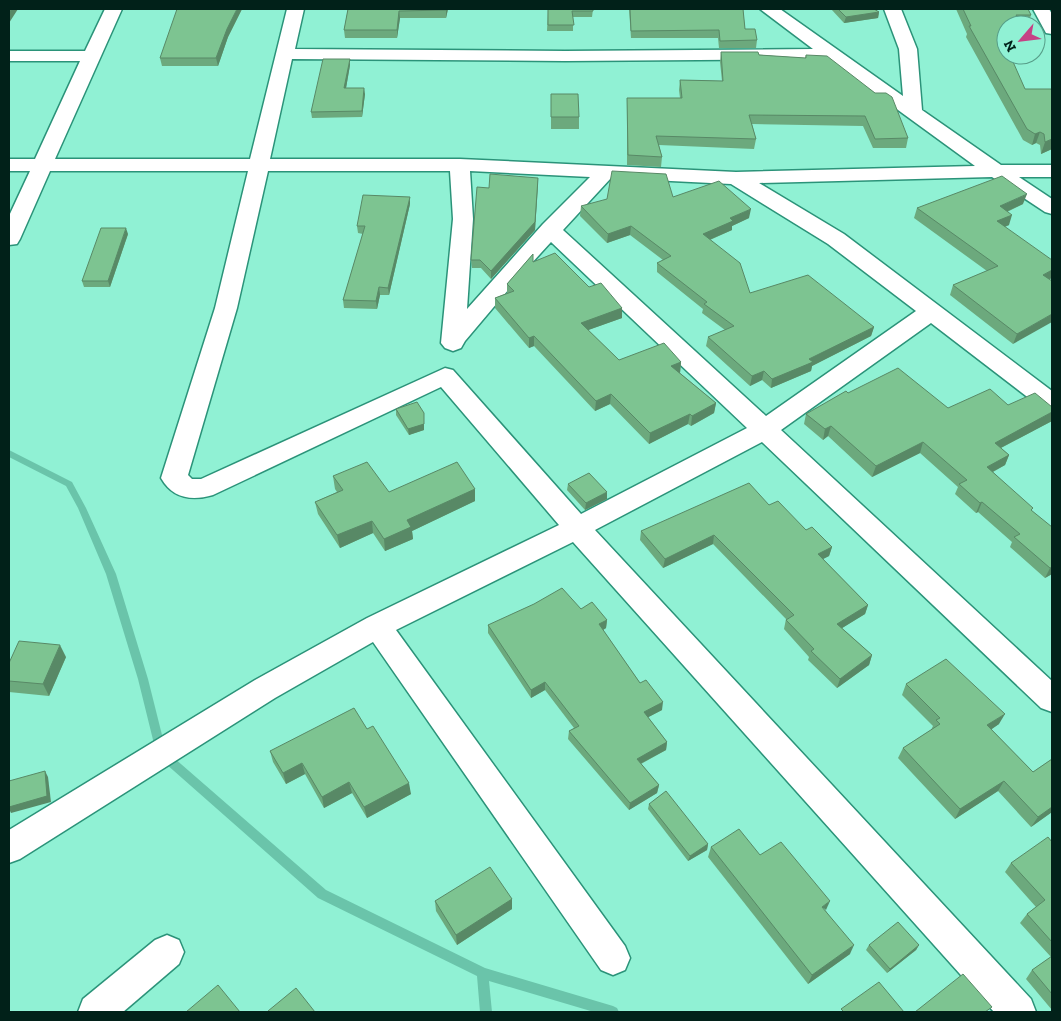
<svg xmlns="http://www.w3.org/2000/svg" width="1061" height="1021" viewBox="0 0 1061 1021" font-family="'Zilla Slab',serif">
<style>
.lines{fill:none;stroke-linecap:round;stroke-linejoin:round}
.stream{fill:#6ac4aa;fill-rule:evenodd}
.minor-casing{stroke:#2b9379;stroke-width:3}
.minor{fill:#fff;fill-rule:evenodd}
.wall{fill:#6ca97d}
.shaded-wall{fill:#588966}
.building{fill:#7dc491;stroke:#588966}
</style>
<rect width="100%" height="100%" fill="#90f1d4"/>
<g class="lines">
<!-- stream -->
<polygon class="stream" points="9,450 72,482 86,508 116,574 148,679 166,751 326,890 485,968 613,1006 617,1008 619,1012 594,1012 489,981 492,1012 480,1012 477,976 318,898 157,756 138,679 106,574 78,508 66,486 9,457"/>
<!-- minor casing -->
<g class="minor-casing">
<g id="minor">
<path d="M105,9H122L55,159H250L287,9H304L295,49L565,51L813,49L760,9H780L903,96L899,49L884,9H901L917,49L922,110L1001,165H1052V177H1019L1052,199V214L1045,212L992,177L759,183L844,234L1052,391V411L1043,409L931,323L781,430L1052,681V712L1041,708L762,442L595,530L1031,999L1036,1012H994L573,542L396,630L625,946L630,958L625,970L613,975L601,970L373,642L275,698L20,859L9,863V830L255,680L367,618L559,525L441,387L213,495C192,501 173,499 161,478L215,308L248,171H50L20,239L17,244L9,245V216L30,171H9V159H35L80,61H9V51H85ZM292,59L565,61L828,59L975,166L736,172L460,159H270ZM268,171H450L453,219L441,343L445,348L453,351L461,348L465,341L519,277L551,242L747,428L581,514L453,370L445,368L201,479H192L188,475L237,308ZM470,171L590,177L543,224L467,309L473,219ZM611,178L731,184L828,244L916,311L766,416L563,230Z"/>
<polygon points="1033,9 1049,9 1052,14 1052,34 1046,33"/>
<polygon points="167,935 179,940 184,952 179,964 123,1012 78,1012 83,999 155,940"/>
</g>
</g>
<!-- minor -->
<use href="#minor" class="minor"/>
</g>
<!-- wall -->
<g class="wall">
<polygon points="242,9 228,37 218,66 162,66 160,58"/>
<polygon points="348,9 448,9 446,18 400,18 397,38 345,38 344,30"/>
<polygon points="548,9 593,9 592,17 573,17 573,31 547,31"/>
<polygon points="629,9 743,9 745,29 757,40 756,48 719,48 718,38 631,38"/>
<polygon points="831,9 874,9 879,12 878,18 844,23"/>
<polygon points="956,9 1028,9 1031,15 1028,25 1006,25 1006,55 1052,149 1041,154 1040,145 1036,143 1032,145 1023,140 966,37 967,34"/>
<polygon points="721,52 805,58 806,55 908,138 906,148 873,148 863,126 752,124 756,139 754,149 659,145 662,157 661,167 627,165 627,98 680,98 679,90 680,80 722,81 720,62"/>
<polygon points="350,65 346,88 365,94 362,117 312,118 311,112"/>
<polygon points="551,94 579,117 579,129 551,129"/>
<polygon points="538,186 535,230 491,279 481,268 472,268 471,260 489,188"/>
<polygon points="673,197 749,218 732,226 732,230 710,240 750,293 874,327 871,336 812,366 811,371 771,388 762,380 750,386 706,346 708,337 725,330 702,313 703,309 657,272 657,263 663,260 630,235 607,243 580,216 581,206"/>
<polygon points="410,204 389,295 380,295 377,309 344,308 343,300 363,234 358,233 357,226"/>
<polygon points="1023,204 1007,212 1009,225 1005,227 1050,280 1013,344 950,295 953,285 987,271 914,218 917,208"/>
<polygon points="128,234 110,287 84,287 82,281"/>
<polygon points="533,254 533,262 589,287 622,308 622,318 588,330 619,360 681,362 680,373 716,403 714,413 691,426 688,424 649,444 610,404 595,411 534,346 529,348 495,308 495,298 507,293 507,284"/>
<polygon points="848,393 948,408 1008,405 1052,421 1001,448 1009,455 1005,465 993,472 1032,511 1052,574 1045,578 1010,547 1012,542 978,512 976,513 955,494 958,487 920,453 872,477 828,436 823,440 804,424 806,414"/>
<polygon points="396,409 424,419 424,430 409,435 396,415"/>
<polygon points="333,476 389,492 475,489 475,501 412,531 413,539 385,551 373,533 340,548 318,514 315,502 337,492 335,489"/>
<polygon points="568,484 607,499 585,510 567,490"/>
<polygon points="769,505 832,547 829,556 823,559 868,605 865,614 842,628 872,655 869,665 837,688 808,660 809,657 784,629 786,619 713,544 663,568 640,540 641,531"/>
<polygon points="581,609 607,620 606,628 603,630 640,683 662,710 648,717 667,742 666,750 641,764 659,785 657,793 629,810 568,739 569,731 574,728 545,690 531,698 488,633 488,625"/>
<polygon points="66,657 49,696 9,692 9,663"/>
<polygon points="906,684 999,724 991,729 1033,772 1052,759 1052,812 1031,827 998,791 955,819 898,758 903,748 931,730 933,726 902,695"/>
<polygon points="367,729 411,794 367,818 352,793 324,808 305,774 286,784 273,762 270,751"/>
<polygon points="649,804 708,844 707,850 688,861 648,809"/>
<polygon points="1052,842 1052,1010 1026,979 1032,970 1051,957 1020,923 1027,914 1036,907 1005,872 1011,863"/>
<polygon points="711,847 760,855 826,911 850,954 808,984 708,857"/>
<polygon points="512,899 512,909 457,945 436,911 435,901"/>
<polygon points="869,945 919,945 916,950 887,973 866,950"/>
</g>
<!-- shaded-wall -->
<g class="shaded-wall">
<polygon points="11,9 18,9 9,23 9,12"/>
<polygon points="237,9 242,9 228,37 218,66 216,58 227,29"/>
<polygon points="446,9 448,9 446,18"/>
<polygon points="399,11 400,18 397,38 397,30"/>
<polygon points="879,12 878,18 844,23 846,17"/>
<polygon points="350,59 350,65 345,94 344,88"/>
<polygon points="364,88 365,94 362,117 362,111"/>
<polygon points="1040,132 1036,143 1032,145 1035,134"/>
<polygon points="1052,139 1052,149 1041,154 1045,142"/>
<polygon points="538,178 535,230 491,279 491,271"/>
<polygon points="1027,194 1023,204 997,216 1000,206"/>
<polygon points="410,197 410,204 389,295 388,288"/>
<polygon points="751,209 749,218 732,226 732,230 702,243 703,234 730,218"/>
<polygon points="1012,215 1009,225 993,231 997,221"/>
<polygon points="631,226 630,235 607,243 608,234"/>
<polygon points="126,228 128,234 110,287 108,281"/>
<polygon points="1052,270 1052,278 1039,285 1043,275"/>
<polygon points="379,287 380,295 377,309 376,301"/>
<polygon points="622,308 622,318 580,333 581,323"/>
<polygon points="1052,314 1052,322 1013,344 1017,334"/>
<polygon points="874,327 871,336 812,366 811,371 771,388 772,379 809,359"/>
<polygon points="534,336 534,346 529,348 529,338"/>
<polygon points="681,362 680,373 670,376 671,366"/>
<polygon points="764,371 762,380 750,386 752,376"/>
<polygon points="611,394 610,404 595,411 596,401"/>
<polygon points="716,403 714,413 691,426 692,416"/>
<polygon points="1052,412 1052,421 991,453 995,443"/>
<polygon points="424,413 424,430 409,435 408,429"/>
<polygon points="690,414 688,424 649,444 650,433"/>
<polygon points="831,426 828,436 823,440 825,429"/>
<polygon points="923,442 920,453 872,477 876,466"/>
<polygon points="1009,455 1005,465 983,477 987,467"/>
<polygon points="475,489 475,501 412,531 413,539 385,551 384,539 407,520"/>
<polygon points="607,492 607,499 585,510 586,503"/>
<polygon points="982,502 978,512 976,513 980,503"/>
<polygon points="372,521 373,533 340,548 337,535"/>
<polygon points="714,535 713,544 663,568 665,559"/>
<polygon points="832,547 829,556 815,563 818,554"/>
<polygon points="1052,567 1052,574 1045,578 1050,568"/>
<polygon points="868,605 865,614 834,633 837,624"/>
<polygon points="607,620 606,628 598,633 599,624"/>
<polygon points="60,645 66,657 49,696 43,684"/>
<polygon points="872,655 869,665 837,688 840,679"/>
<polygon points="545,682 545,690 531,698 531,690"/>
<polygon points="663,702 662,710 643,720 644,712"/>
<polygon points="1005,714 999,724 982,736 987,725"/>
<polygon points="667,742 666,750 636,766 637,759"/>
<polygon points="302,763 305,774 286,784 283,773"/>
<polygon points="45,771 48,777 51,802 11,813 9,809 9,807"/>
<polygon points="1004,781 998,791 955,819 960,809"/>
<polygon points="349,782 352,793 324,808 322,797"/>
<polygon points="409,783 411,794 367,818 364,807"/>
<polygon points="659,785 657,793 629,810 630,803"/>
<polygon points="1052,807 1052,812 1031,827 1038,817"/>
<polygon points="708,844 707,850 688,861 690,856"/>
<polygon points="512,899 512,909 457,945 456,935"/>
<polygon points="830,901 826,910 822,907"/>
<polygon points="854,945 850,954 808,984 812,975"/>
<polygon points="919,945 916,950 887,973 890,969"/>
</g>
<!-- building -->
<g class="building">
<polygon points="177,9 237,9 227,29 216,58 160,58"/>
<polygon points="348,9 446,9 446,10 399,11 397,30 344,30"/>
<polygon points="548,9 593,9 593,11 572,11 574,25 548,25"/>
<polygon points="630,9 743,9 745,29 755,29 757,40 720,41 719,30 631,31"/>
<polygon points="838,9 874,9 879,12 846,17"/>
<polygon points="963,9 1028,9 1031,15 1016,15 1022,25 1006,25 1006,38 1002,38 1006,47 1006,55 1010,55 1025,89 1051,89 1052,92 1052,139 1045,142 1044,134 1040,132 1035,134 1027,129 969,26 971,26"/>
<polygon points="721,52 758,52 759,55 806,58 806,55 827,56 875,93 886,93 892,97 908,138 875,139 865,116 749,115 756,139 656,136 662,157 628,155 627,98 682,98 680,80 723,81"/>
<polygon points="323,59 350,59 344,88 364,88 362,111 311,112"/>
<polygon points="551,94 578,94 579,117 551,117"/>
<polygon points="612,171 666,174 673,197 719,181 751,209 730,218 733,221 703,234 740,263 750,293 808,275 874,327 809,359 813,362 772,379 764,371 752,376 708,337 734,326 704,304 707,302 657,263 671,256 631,226 608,234 581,206 607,199"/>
<polygon points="490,174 538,178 535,222 491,271 480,260 471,260 477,187 489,188"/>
<polygon points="1002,176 1027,194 1000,206 1012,215 997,221 1052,260 1052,270 1043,275 1052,281 1052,314 1017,334 953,285 998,266 917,208"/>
<polygon points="363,195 410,197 388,288 379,287 376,301 343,300 365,226 357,226"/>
<polygon points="101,228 126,228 108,281 82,281"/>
<polygon points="555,253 589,287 601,283 622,308 581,323 619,360 664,343 681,362 671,366 716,403 692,416 690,414 650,433 611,394 596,401 534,336 529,338 495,298 514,291 507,284 533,254 533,262"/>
<polygon points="898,368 948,408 990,389 1008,405 1035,393 1052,407 1052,412 995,443 1009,455 987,467 1033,508 1031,510 1052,527 1052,567 1050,568 1014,537 1020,534 982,502 980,503 959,484 967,480 923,442 876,466 831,426 825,429 806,414 846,391 848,393"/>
<polygon points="417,402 424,413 424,424 408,429 396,409"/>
<polygon points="367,462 389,492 457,462 475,489 407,520 411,527 384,539 372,521 337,535 315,502 343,490 333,476"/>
<polygon points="589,473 607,492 586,503 568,484"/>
<polygon points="749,483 769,505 778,501 806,530 812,527 832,547 818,554 868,605 837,624 872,655 840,679 811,651 814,649 786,620 794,615 714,535 665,559 641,531"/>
<polygon points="562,588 581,609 592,602 607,620 599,624 640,683 646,680 663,702 644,712 667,742 637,759 659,785 630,803 569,731 579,726 545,682 531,690 488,625 534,604"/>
<polygon points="19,641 60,645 43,684 9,681 9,663"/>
<polygon points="946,659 1005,714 987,725 1033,772 1052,759 1052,807 1038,817 1004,781 960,809 903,748 940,724 936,720 940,718 906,684"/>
<polygon points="354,708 367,729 373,726 409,783 364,807 349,782 322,797 302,763 283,773 270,751"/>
<polygon points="45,771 47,796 9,807 9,781"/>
<polygon points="666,791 708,844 690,856 649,804"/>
<polygon points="739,829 760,855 781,842 830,901 822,907 854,945 812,975 711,847"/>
<polygon points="1048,837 1052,842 1052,942 1027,914 1045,900 1011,863"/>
<polygon points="490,867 512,899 456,935 435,901"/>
<polygon points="898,922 919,945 890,969 869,945"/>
<polygon points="1052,956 1052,994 1032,970"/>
<polygon points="963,974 992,1007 985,1012 915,1012"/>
<polygon points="879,982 904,1012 844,1012 841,1009"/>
<polygon points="218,985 240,1012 186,1012"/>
<polygon points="296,988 315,1012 268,1012 268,1011"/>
</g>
<!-- border -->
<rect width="1061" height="1021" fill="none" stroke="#012119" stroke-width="20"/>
<!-- north arrow -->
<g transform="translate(1021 40) rotate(242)"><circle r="24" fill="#90f1d4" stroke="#579e89"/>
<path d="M0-4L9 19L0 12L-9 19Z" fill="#c54185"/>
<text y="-8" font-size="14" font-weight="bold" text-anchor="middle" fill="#012119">N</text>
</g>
</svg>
